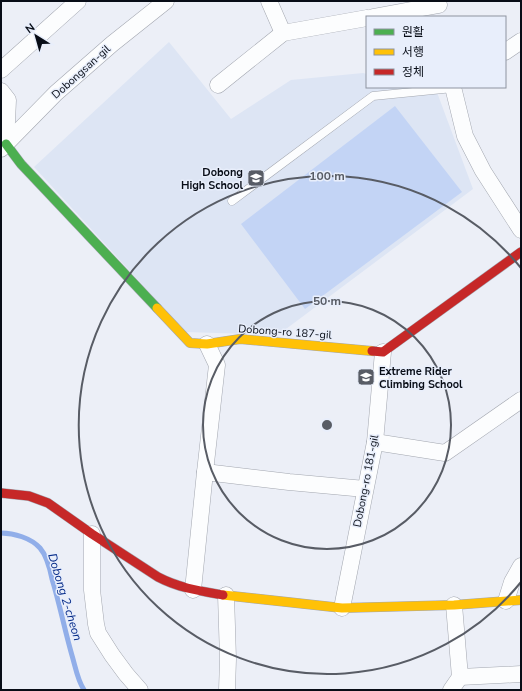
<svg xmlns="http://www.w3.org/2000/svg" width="522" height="691" viewBox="0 0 522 691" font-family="'Nunito Sans','Noto Sans KR',sans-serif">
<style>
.built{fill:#dde5f4}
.green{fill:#c3d4f5}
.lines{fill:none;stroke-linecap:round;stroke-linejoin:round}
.stream{stroke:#91aee9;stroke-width:5}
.lane-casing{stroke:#a2a6af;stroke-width:9}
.street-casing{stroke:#a2a6af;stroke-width:17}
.fast-casing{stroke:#a2a6af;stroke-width:10}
.slow-casing{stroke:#a2a6af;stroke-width:10}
.jam-casing{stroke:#a2a6af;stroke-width:10}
.lane{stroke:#fcfdfe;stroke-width:8}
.street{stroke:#fcfdfe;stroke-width:16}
.fast{stroke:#4caf50;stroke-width:9}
.slow{stroke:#ffc107;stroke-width:9}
.jam{stroke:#c62828;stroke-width:9}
.ring{fill:none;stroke:#585c65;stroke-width:2}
.labels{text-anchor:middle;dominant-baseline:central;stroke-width:3;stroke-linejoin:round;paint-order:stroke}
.street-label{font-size:11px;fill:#080d17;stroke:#e8eefb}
.poi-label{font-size:11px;font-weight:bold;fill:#080d17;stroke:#e8eefb;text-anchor:end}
.water-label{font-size:12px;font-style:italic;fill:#072c89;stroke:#e8eefb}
.centre{fill:#585c65;stroke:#e8eefb;stroke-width:2}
.ring-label{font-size:12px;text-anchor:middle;font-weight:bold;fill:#585c65;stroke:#e8eefb;stroke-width:3;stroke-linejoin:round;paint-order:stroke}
</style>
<rect width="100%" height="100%" fill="#eceff7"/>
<!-- built -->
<polygon class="built" points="169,42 231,119 291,80 363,73 367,74 367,87 435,87 473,189 278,335 186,332 34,167"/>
<!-- green -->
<polygon class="green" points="395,106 462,192 305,309 241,224"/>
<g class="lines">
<!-- stream -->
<path class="stream" d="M1,533C14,533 31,538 40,548C47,556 50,569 52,579C60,605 65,632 73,659C76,670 78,681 84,690"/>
<!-- lane casing -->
<g class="lane-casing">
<polyline id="lane" points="232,201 373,96 453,88"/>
</g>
<!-- street casing -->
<g class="street-casing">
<g id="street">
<polyline points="269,1 283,33"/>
<polyline points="373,17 439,5"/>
<polyline points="505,52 521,41"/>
<polyline points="1,70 78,1"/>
<polyline points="218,85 283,33 367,18"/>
<polyline points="453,87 465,136 483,171 521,230"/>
<polyline points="1,91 8,100 6,144 1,141"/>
<polyline points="1,149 56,93 112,44 166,1"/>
<polyline points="375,442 445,453 521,400"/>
<polyline points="205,472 289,482 365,489"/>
<polyline points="92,534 92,590 96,624 98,633 112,655 126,674 140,690"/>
<polyline points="193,590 205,472 217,365 207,344"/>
<polyline points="226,595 228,659 227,690"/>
<polyline points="506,601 512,582 521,566"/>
<polyline points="342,608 375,442 383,352"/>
<polyline points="460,677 521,674"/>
<polyline points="451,690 460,677 454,605"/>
</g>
</g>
<!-- fast casing -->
<g class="fast-casing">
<polyline id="fast" points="6,144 21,164 157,308"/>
</g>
<!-- slow casing -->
<g class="slow-casing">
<g id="slow">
<polyline points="157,308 190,343 207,344 240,339 372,351"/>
<polyline points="223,595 342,608 454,605 521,600"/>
</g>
</g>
<!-- jam casing -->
<g class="jam-casing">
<g id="jam">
<polyline points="372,351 383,352 521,252"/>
<path d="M1,493L29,496L48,503L92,534L158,577C179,588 200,591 223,595"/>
</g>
</g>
<!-- lane -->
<use href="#lane" class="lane"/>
<!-- street -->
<use href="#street" class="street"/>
<!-- fast -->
<use href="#fast" class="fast"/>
<!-- slow -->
<use href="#slow" class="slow"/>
<!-- jam -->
<use href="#jam" class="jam"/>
</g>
<!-- distance rings -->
<g class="ring">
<circle cx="327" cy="425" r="124"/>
<path d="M521 582A249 249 0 1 1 521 268"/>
</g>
<!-- icons -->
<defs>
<g id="school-square" transform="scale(0.9)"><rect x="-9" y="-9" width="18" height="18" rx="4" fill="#585c65" stroke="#e8eefb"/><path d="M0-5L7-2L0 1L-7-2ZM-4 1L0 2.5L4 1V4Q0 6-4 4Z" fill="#fff"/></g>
</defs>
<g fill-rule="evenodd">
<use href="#school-square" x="256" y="178"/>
<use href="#school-square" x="366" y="377"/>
</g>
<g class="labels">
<!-- street labels -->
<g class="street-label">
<text transform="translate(81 72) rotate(-42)">Dobongsan-gil</text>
<text transform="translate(285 332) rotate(4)">Dobong-ro 187-gil</text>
<text transform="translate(366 481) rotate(-79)">Dobong-ro 181-gil</text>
</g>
<!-- poi labels -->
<g class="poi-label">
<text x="243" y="172">Dobong<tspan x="243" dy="13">High School</tspan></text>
<text x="379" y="371" text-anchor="start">Extreme Rider<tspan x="379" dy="13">Climbing School</tspan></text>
</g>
<!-- water labels -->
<g class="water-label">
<text transform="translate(65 597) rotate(73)">Dobong 2-cheon</text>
</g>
</g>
<circle cx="327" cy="425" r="6" class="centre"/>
<g class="ring-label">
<text x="327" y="180">100 m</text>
<text x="327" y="305">50 m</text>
</g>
<!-- border -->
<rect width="522" height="691" fill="none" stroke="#080d17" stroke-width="4"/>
<!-- legend -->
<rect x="366" y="16" width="140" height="72" fill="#e8eefb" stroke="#8e94a0"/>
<rect x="374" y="29" width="20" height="6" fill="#4caf50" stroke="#8e94a0"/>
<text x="402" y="36" font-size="12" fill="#080d17">원활</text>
<rect x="374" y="49" width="20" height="6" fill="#ffc107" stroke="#8e94a0"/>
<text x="402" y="56" font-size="12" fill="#080d17">서행</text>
<rect x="374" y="69" width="20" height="6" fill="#c62828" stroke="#8e94a0"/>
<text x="402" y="76" font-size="12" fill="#080d17">정체</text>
<!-- north arrow -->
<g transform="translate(36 36) rotate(323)" stroke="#e8eefb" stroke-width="3" paint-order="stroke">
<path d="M0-3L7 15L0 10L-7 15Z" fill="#080d17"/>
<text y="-6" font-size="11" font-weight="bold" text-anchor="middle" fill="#080d17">N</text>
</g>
</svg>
